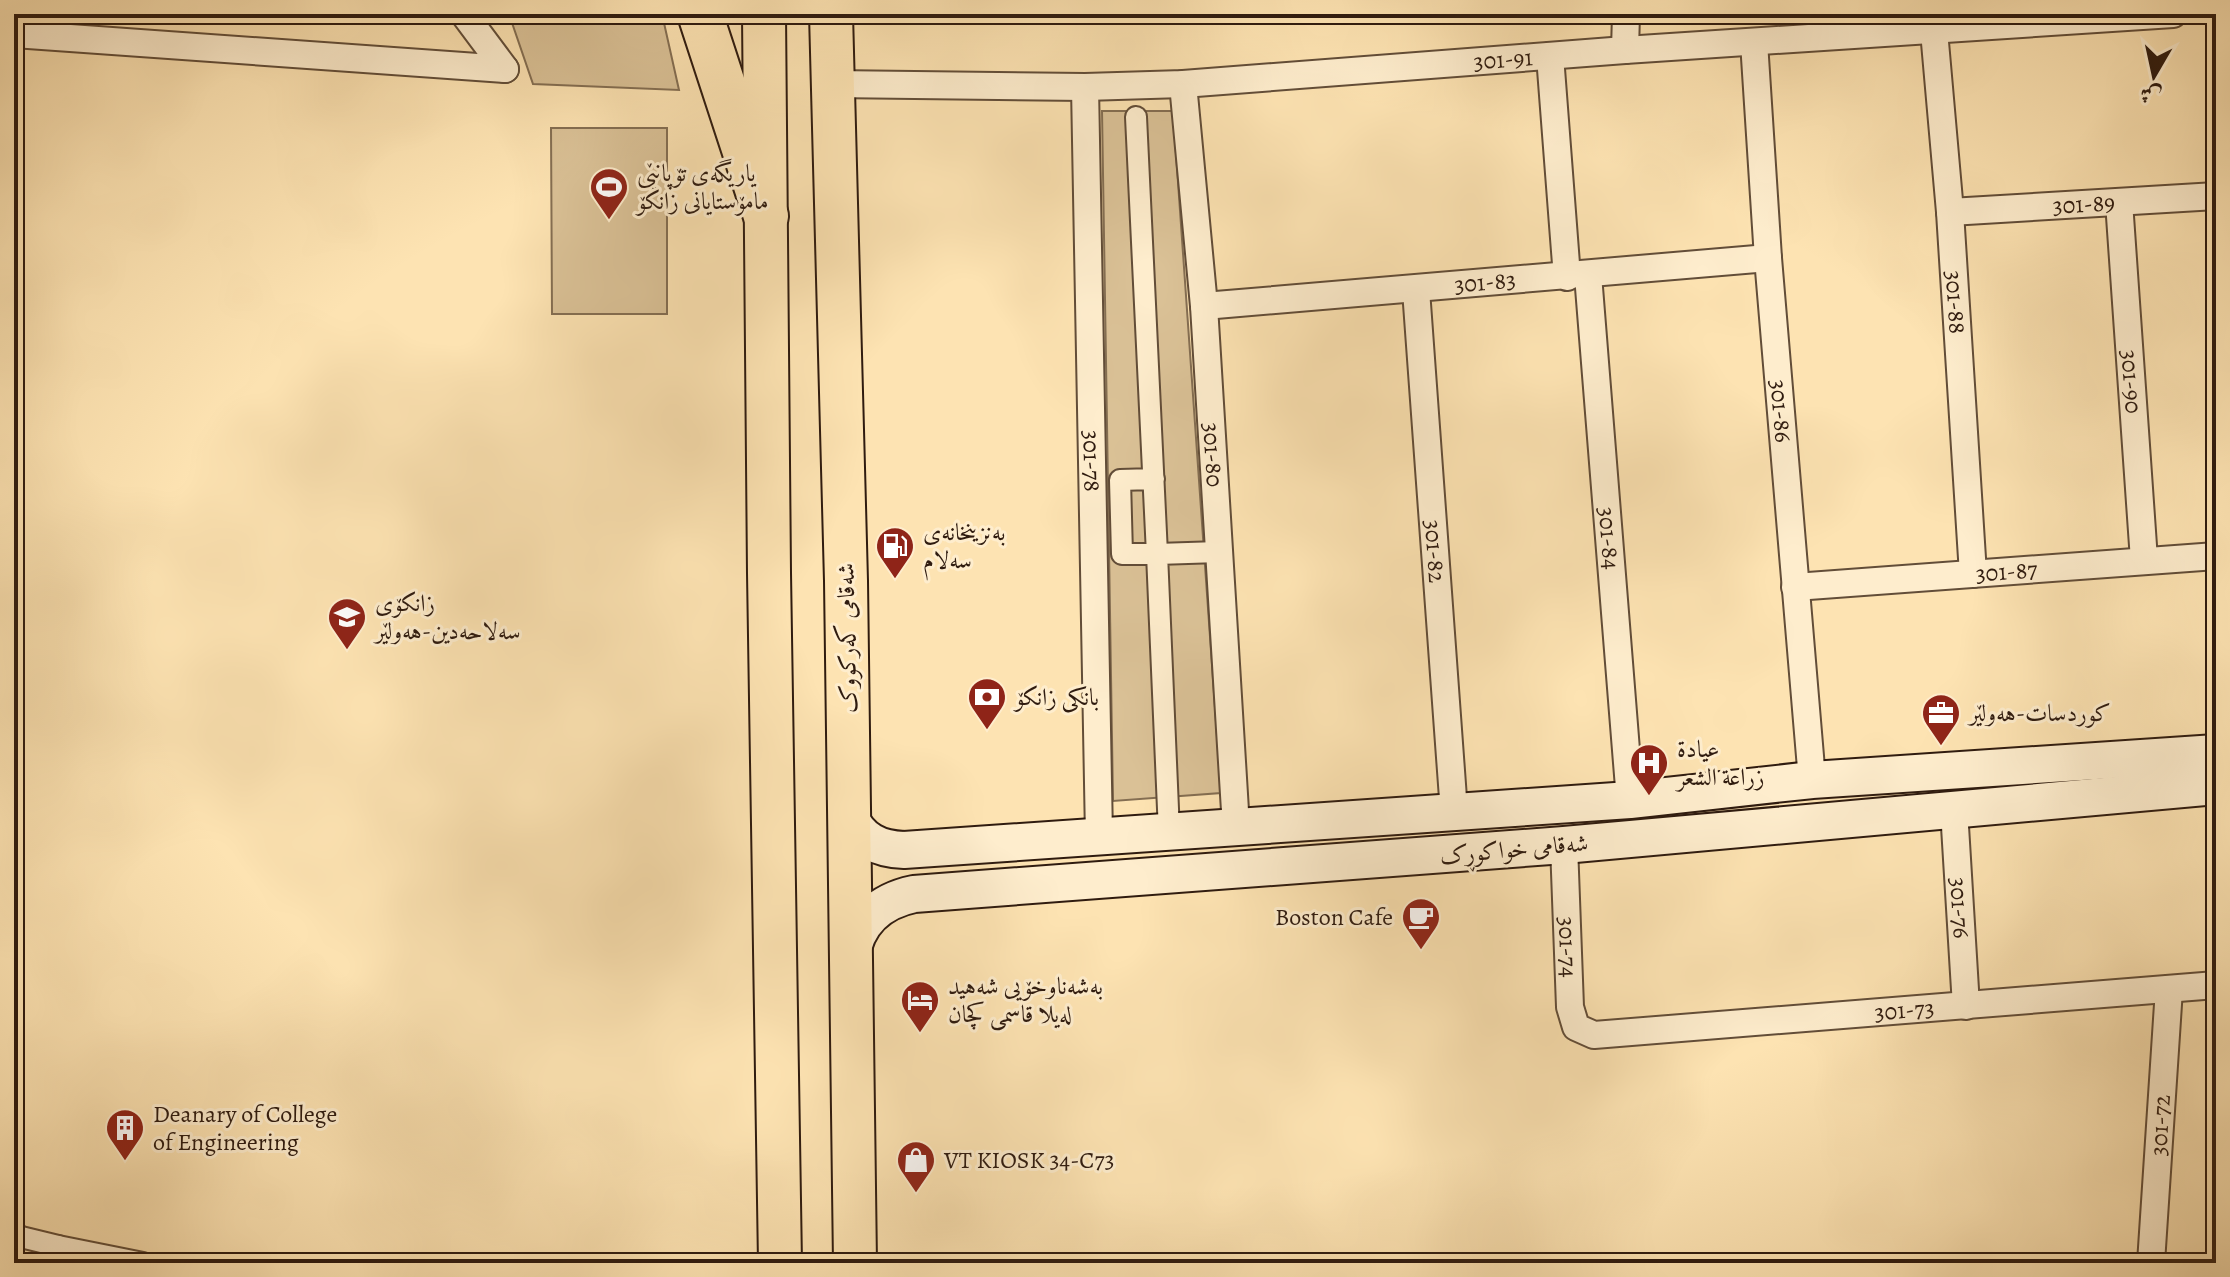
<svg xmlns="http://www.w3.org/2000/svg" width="2230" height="1277" viewBox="0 0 2230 1277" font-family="Alegreya,Amiri,serif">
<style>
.green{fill:#dac196;stroke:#846e52;stroke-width:2}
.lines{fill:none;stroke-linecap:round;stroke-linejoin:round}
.pedestrian-casing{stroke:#624d38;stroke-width:24}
.minor-casing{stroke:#624d38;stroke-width:30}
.secondary-casing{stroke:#2f1b0f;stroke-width:40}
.trunk-casing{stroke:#2f1b0f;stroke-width:46}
.motorway-casing{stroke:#2f1b0f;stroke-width:48}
.pedestrian{stroke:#feedcd;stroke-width:20}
.minor{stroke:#feedcd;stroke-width:26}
.secondary{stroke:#feedcd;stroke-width:36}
.trunk{stroke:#fde3b2;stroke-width:42}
.motorway{stroke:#fde3b2;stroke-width:44}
.labels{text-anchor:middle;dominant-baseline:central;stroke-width:6;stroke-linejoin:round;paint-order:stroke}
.street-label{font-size:24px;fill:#2f1b0f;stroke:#feedcd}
.poi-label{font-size:24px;fill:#2f1b0f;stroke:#feedcd;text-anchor:start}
</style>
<rect width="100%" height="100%" fill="#fde3b2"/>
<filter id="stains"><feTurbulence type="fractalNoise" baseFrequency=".0025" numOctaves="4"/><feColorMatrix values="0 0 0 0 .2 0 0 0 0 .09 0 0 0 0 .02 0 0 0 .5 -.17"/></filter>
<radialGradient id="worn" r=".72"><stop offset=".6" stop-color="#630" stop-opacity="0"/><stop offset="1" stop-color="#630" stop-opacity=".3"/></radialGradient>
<!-- green -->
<g class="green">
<polygon points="509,14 662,14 679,90 533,84"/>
<polygon points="1102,111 1173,111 1221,793 1113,801"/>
<polygon points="551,128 667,128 667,314 552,314"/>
</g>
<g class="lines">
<!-- pedestrian casing -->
<g class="pedestrian-casing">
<g id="pedestrian">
<polyline points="1136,117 1157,554 1122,554 1120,480 1154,479"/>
<polyline points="1169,832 1157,554 1219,552"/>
<polyline points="14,1232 21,1237 58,1246 54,1263"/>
<polyline points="58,1246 143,1263"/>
</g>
</g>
<!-- minor casing -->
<g class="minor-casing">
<g id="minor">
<polyline points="464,14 505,69"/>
<path id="s1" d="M1934,31L1950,212L1973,574"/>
<polyline points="14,34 505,69"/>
<path id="s2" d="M1754,42L1768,258L1812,780"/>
<polyline points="1625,50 1626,14"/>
<polyline points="1550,56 1567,277"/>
<path id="s3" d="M832,84L1085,87L1183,84L1625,50L2173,14"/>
<path id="s4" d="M1183,84L1204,306L1236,827"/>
<path id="s5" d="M1085,87L1099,836"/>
<path id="s6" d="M2119,202L2144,560"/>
<path id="s7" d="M1950,212L2216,196"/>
<path id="s8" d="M1588,275L1630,800"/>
<path id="s9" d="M1416,290L1454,812"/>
<path id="s10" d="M1204,306L1768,258"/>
<path id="s11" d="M1795,587L2216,556"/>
<path id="s12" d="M1954,810L1966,1006"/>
<path id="s13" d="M1564,845L1570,1007L1576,1027L1594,1035L2216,985"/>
<path id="s14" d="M2151,1263L2169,989"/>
</g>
</g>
<!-- secondary casing -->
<g class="secondary-casing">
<g id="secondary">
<path d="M849,817C862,840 877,849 904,850L1630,800L1812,780L2216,753"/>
<path d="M851,958C856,922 880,901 914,894L1564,845L2216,786"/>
</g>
</g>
<!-- trunk casing -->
<g class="trunk-casing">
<g id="trunk">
<polyline points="764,14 769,573 780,1263"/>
<polyline points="831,14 846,581 855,1263"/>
</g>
</g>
<!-- motorway casing -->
<g class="motorway-casing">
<polyline id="motorway" points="700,14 766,216"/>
</g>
<!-- pedestrian -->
<use href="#pedestrian" class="pedestrian"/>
<!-- minor -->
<use href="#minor" class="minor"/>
<!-- secondary -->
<use href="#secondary" class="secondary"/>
<!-- trunk -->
<use href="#trunk" class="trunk"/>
<!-- motorway -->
<use href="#motorway" class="motorway"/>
</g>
<!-- icons -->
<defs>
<g id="stadium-pin" transform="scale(2)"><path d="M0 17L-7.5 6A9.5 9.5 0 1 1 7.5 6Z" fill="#8f2418" stroke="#feedcd"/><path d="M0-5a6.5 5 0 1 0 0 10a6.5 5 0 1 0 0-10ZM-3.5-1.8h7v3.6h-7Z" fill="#fff"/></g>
<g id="fuel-pin" transform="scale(2)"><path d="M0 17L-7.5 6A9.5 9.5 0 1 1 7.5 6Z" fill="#8f2418" stroke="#feedcd"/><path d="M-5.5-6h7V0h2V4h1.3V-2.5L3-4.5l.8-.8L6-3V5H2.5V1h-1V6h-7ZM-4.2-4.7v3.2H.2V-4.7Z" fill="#fff"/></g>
<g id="university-pin" transform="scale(2)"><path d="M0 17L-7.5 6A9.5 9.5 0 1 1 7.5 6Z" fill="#8f2418" stroke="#feedcd"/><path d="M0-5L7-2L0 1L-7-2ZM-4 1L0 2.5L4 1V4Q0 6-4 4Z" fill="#fff"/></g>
<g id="bank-pin" transform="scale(2)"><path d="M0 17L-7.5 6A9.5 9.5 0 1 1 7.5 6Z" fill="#8f2418" stroke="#feedcd"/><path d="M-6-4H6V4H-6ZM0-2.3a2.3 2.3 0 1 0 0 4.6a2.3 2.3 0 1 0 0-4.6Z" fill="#fff"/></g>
<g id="office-pin" transform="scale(2)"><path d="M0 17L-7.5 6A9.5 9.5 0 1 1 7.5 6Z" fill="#8f2418" stroke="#feedcd"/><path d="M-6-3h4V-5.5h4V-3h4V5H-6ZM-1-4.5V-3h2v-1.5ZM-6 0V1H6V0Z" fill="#fff"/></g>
<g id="hospital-pin" transform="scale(2)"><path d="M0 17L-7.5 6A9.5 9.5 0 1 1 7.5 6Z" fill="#8f2418" stroke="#feedcd"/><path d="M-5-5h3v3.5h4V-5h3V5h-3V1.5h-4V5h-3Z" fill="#fff"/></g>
<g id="cafe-pin" transform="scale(2)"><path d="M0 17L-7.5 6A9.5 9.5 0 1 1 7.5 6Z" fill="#8f2418" stroke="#feedcd"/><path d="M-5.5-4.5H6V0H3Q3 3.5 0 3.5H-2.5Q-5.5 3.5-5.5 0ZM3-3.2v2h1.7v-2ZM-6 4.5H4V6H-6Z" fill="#fff"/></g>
<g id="hotel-pin" transform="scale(2)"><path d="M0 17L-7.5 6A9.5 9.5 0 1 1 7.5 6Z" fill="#8f2418" stroke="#feedcd"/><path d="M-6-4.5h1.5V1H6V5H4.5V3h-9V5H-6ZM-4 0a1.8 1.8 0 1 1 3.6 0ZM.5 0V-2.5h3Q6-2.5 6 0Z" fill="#fff"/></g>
<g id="building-pin" transform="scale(2)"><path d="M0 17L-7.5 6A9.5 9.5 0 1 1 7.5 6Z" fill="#8f2418" stroke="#feedcd"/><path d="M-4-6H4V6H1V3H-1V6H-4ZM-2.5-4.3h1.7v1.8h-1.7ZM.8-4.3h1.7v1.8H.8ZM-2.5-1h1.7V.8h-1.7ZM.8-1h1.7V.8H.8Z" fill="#fff"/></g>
<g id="shop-pin" transform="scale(2)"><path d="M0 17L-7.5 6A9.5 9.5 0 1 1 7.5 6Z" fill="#8f2418" stroke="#feedcd"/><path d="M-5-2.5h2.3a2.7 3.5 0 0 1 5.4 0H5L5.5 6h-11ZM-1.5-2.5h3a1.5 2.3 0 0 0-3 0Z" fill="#fff"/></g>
</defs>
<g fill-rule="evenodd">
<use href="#stadium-pin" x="609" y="187"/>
<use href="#fuel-pin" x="895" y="546"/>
<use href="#university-pin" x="347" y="617"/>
<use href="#bank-pin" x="987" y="697"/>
<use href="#office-pin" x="1941" y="713"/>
<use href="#hospital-pin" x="1649" y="763"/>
<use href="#cafe-pin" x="1421" y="917"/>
<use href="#hotel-pin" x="920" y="1000"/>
<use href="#building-pin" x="125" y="1128"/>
<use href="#shop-pin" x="916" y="1160"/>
</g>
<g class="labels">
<!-- street labels -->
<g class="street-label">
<text stroke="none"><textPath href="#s3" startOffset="672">301-91</textPath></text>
<text stroke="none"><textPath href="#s7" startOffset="134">301-89</textPath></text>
<text stroke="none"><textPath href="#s10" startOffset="282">301-83</textPath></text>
<text stroke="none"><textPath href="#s1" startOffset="272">301-88</textPath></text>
<text stroke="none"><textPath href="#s6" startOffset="180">301-90</textPath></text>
<text stroke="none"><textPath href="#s2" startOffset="370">301-86</textPath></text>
<text stroke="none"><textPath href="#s4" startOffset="372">301-80</textPath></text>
<text stroke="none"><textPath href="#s5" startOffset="374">301-78</textPath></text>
<text stroke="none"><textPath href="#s8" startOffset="264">301-84</textPath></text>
<text stroke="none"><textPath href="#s9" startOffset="262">301-82</textPath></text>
<text stroke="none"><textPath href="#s11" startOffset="212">301-87</textPath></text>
<text transform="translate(847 638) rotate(-91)">شەقامی کەرکووک</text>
<text transform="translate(1514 849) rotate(-5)">شەقامی خواکوڕک</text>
<text stroke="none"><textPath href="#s12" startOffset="98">301-76</textPath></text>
<text stroke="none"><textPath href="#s13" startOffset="102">301-74</textPath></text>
<text stroke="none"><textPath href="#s13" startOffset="514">301-73</textPath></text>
<text stroke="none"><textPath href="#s14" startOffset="138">301-72</textPath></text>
</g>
<!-- poi labels -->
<g class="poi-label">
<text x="637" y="173">یاریگەی تۆپانێی<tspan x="637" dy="28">مامۆستایانی زانکۆ</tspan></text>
<text x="923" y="532">بەنزینخانەی<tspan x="923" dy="28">سەلام</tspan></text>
<text x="375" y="603">زانکۆی<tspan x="375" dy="28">سەلاحەدین-هەولێر</tspan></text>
<text x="1015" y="697">بانکی زانکۆ</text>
<text x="1969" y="713">کوردسات-هەولێر</text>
<text x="1677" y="749">عيادة<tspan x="1677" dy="28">زراعة الشعر</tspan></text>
<text x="1393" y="917" text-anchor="end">Boston Cafe</text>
<text x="948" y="986">بەشەناوخۆیی شەهید<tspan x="948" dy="28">لەیلا قاسمی کچان</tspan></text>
<text x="153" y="1114">Deanary of College<tspan x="153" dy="28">of Engineering</tspan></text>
<text x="944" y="1160">VT KIOSK 34-C73</text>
</g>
</g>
<!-- margin -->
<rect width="2230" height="1277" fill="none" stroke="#fde3b2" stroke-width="48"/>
<rect x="16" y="16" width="2198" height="1245" fill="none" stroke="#2f1b0f" stroke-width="4"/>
<rect x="24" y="24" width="2182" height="1229" fill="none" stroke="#2f1b0f" stroke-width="2"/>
<!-- north arrow -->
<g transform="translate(2154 76) rotate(189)" stroke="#feedcd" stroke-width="6" paint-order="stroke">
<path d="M0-6L14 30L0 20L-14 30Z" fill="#2f1b0f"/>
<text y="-12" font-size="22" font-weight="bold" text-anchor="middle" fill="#2f1b0f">ش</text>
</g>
<rect width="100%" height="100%" filter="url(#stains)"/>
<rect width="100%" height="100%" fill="url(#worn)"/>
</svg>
